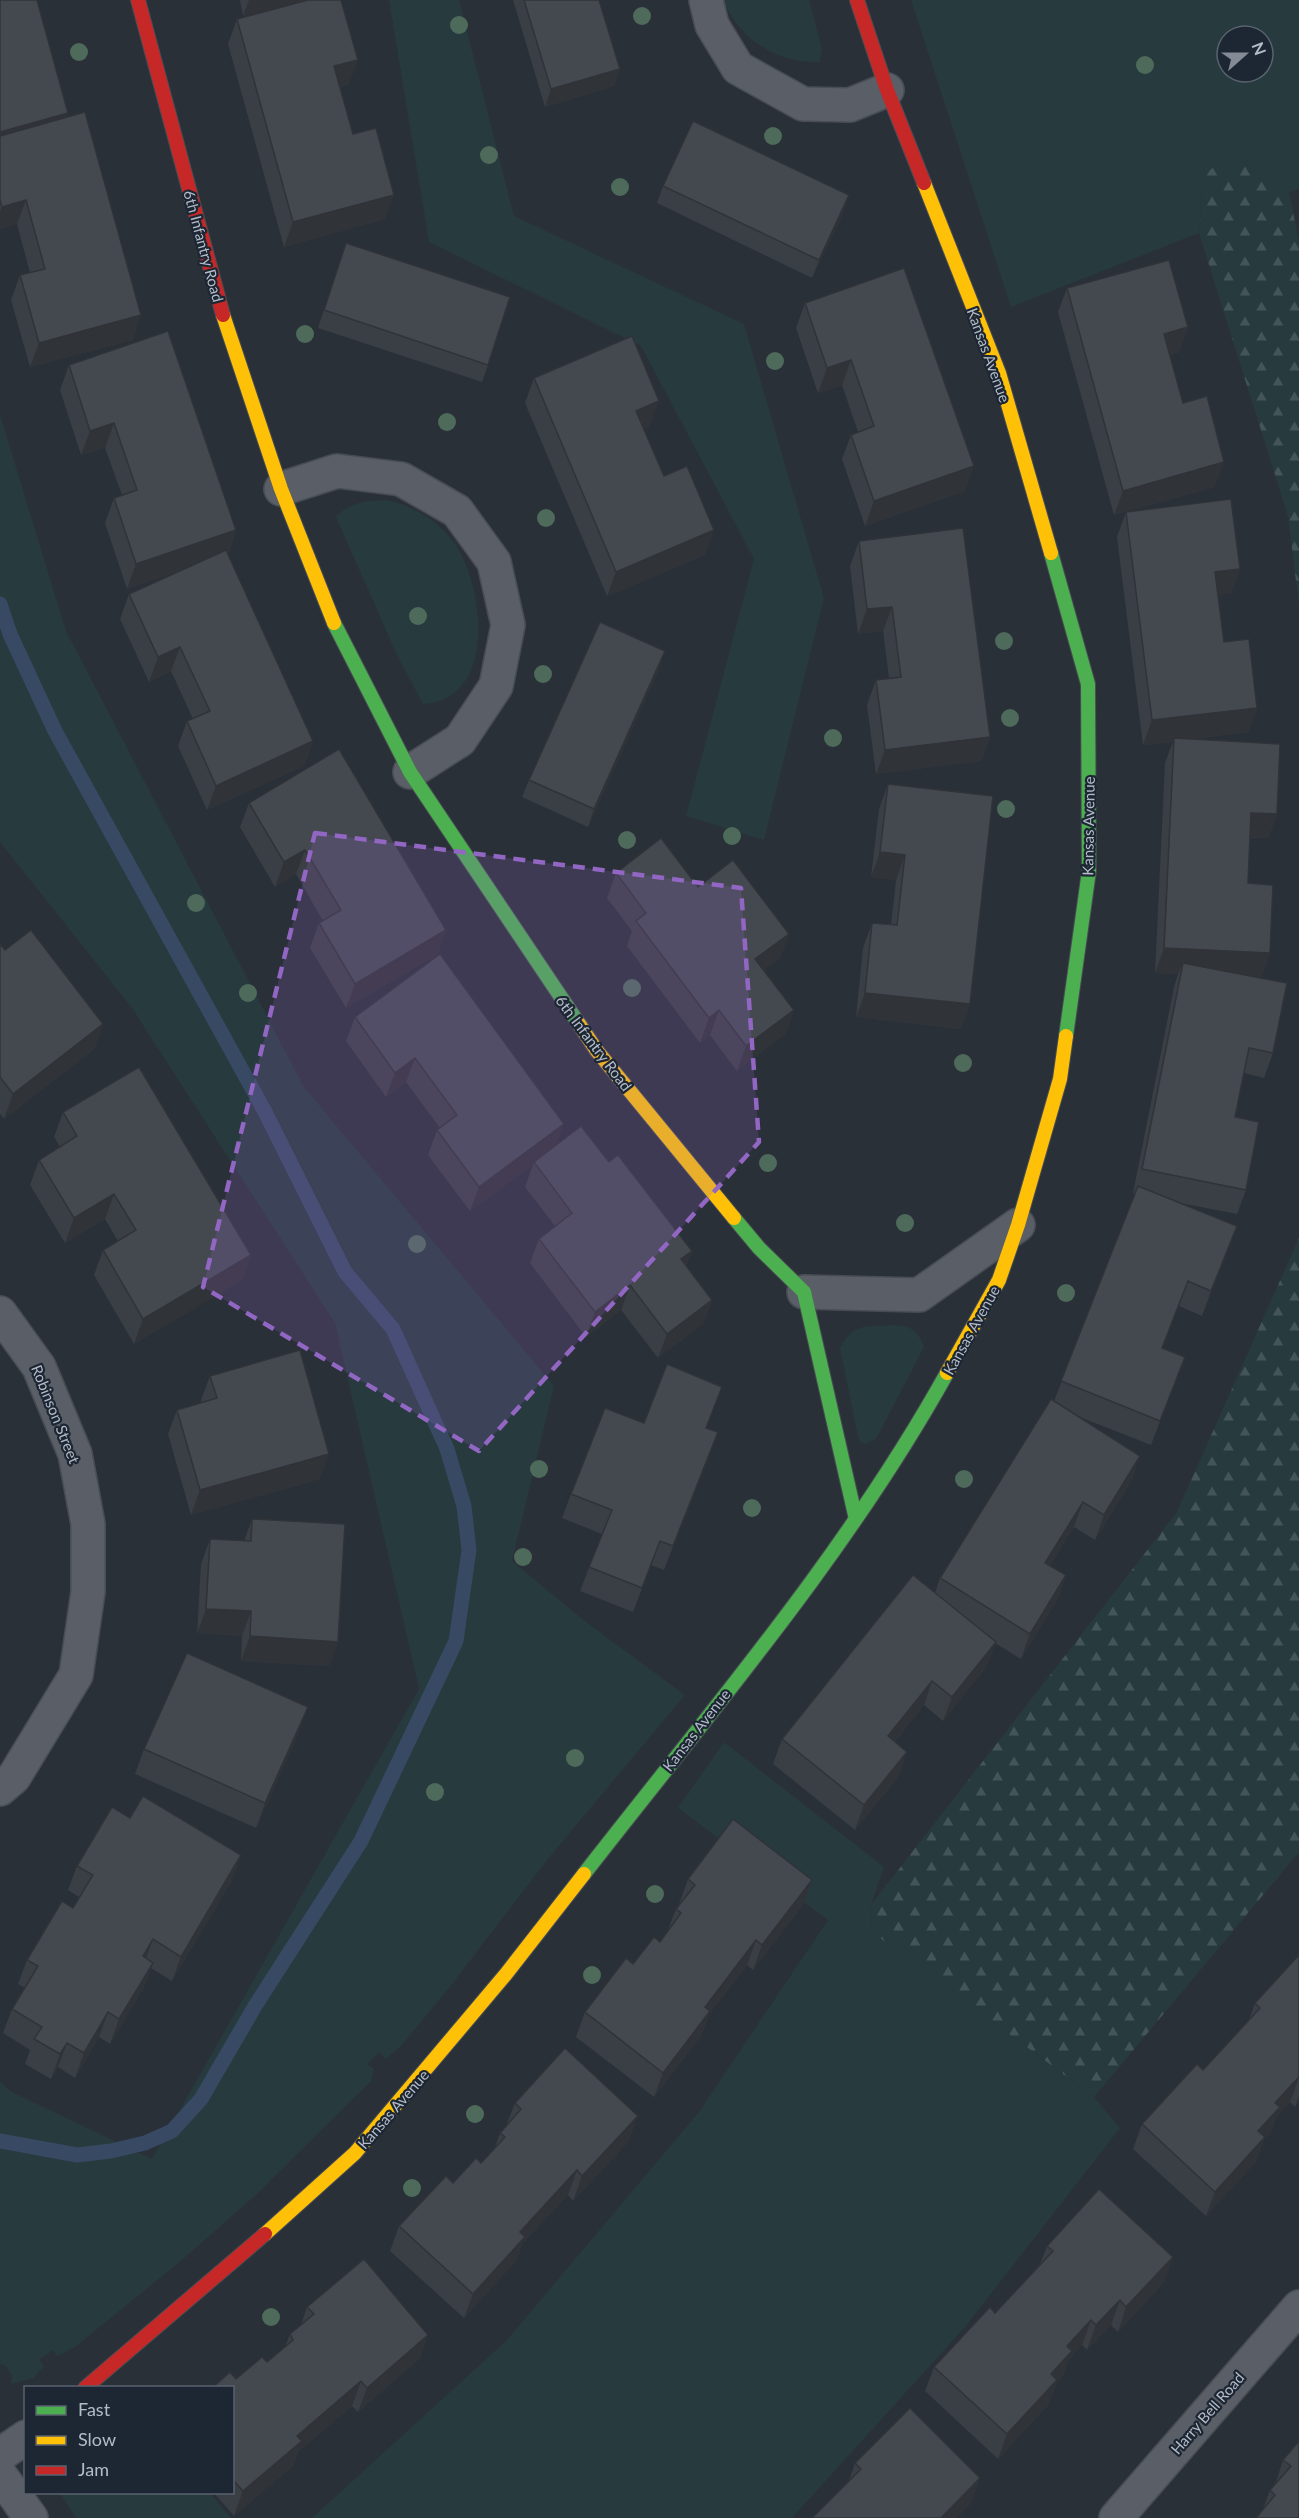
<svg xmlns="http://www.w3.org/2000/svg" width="1299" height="2518" viewBox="0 0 1299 2518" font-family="Lato,sans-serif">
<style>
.grass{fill:#273a3e;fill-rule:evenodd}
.forest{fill:url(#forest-firs)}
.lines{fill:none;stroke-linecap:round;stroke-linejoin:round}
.stream{stroke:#384963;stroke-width:15}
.street-casing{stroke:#484c53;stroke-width:36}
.fast-casing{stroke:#484c53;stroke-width:16}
.slow-casing{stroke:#484c53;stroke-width:16}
.jam-casing{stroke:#484c53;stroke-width:16}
.street{stroke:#5a5e66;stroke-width:33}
.fast{stroke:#4caf50;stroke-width:14}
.slow{stroke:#ffc107;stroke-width:14}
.jam{stroke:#c62828;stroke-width:14}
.tree{fill:#4e6a5a}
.wall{fill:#3a3f45}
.shaded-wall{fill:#303338}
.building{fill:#444950;stroke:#303338;stroke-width:1.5}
.marked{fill:#9266c3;fill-opacity:0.2;stroke:#9266c3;stroke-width:4.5;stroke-dasharray:12 8;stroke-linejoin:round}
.labels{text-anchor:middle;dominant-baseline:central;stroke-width:4.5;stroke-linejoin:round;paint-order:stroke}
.street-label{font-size:15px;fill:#b4bcc9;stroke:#1d2633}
</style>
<defs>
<pattern id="forest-firs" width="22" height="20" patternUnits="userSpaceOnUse" patternTransform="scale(1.5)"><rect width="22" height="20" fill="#273a3e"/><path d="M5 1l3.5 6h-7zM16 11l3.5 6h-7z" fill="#445559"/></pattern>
</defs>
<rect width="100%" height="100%" fill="#2a3038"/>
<!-- grass -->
<g class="grass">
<polygon points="389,0 459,0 514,216 744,324 824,598 764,840 686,816 754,559 641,346 429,242"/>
<path d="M723,0H809L822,49L820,62C777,64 739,39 723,0Z"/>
<path d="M911,0H1299V189L1289,192L1258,177L1243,161L1203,175L1199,233L1011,307ZM1227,36H1263V72H1227Z"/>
<polygon points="0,415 66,631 304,1087 554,1386 512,1561 586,1622 685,1695 547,1860 449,1988 401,2046 386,2059 379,2052 367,2064 374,2069 371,2081 259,2192 182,2260 75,2347 57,2356 53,2350 39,2359 44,2366 34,2378 11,2384 12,2376 6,2366 0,2364 0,2082 12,2092 152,2159 419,1689 335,1323 132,1008 0,842"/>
<path d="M387,500C415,507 438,520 455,544C485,588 497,700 423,704L398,657L336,517C351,501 367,501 387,500Z"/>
<path d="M872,1326C898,1326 914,1319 924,1347L876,1439L865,1444L860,1442L857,1432L840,1348C848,1333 855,1327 872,1326Z"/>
<polygon points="724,1742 884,1867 871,1905 872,1932 1094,2097 1120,2128 965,2327 792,2518 312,2518 506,2341 699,2112 828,1920 678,1808"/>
<polygon points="60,2493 210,2493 231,2518 76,2518"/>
</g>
<!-- forest -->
<g class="forest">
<polygon points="1243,161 1258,177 1289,192 1299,242 1299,605 1288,516 1199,233 1203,175 1221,162"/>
<polygon points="1299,1238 1299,1852 1094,2097 872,1932 871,1905 1177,1512"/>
</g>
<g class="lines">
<!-- stream -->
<polyline class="stream" points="0,604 10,634 55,731 264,1110 345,1272 393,1329 447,1449 464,1506 469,1550 456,1641 361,1841 255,2006 201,2099 172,2131 145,2143 111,2151 77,2155 0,2141"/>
<!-- street casing -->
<g class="street-casing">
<g id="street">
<polyline points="706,0 712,25 738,68 803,104 850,105 887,90"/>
<polyline points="281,489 337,471 401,479 457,511 494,562 508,625 496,686 460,740 410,772"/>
<polyline points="804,1292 919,1295 1018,1225"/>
<polyline points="0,1313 39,1367 75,1454 88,1524 88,1592 76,1675 14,1777 0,1789"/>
<polyline points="0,2455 26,2437"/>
<polyline points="0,2475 31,2518"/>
<polyline points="1116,2518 1299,2307"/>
</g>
</g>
<!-- fast casing -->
<g class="fast-casing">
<g id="fast">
<polyline points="1051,553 1088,684 1089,871 1066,1036"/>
<polyline points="334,623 410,772 579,1024"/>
<polyline points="734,1218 759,1248 804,1292 855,1515"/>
<path d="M584,1874C710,1712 847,1553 947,1373"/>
</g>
</g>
<!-- slow casing -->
<g class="slow-casing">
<g id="slow">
<polyline points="924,183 999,373 1051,553"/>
<polyline points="223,315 281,489 334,623"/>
<polyline points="579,1024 597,1051 734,1218"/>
<polyline points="947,1373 999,1280 1018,1225 1060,1079 1066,1036"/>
<polyline points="265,2234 355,2153 506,1974 584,1874"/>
</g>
</g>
<!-- jam casing -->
<g class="jam-casing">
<g id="jam">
<polyline points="138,0 223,315"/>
<polyline points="857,0 887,90 924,183"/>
<polyline points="85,2388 265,2234"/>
</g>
</g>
<!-- street -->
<use href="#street" class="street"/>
<!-- fast -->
<use href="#fast" class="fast"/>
<!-- slow -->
<use href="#slow" class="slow"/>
<!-- jam -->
<use href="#jam" class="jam"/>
</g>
<!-- trees -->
<g class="tree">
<circle cx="642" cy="16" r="9"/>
<circle cx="459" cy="25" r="9"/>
<circle cx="79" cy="52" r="9"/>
<circle cx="1145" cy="65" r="9"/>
<circle cx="773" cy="136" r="9"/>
<circle cx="489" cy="155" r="9"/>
<circle cx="620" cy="187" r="9"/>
<circle cx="305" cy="334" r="9"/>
<circle cx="775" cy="361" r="9"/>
<circle cx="447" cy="422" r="9"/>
<circle cx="546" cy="518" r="9"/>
<circle cx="418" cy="616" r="9"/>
<circle cx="1004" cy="641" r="9"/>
<circle cx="543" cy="674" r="9"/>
<circle cx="1010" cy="718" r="9"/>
<circle cx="833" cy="738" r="9"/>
<circle cx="1006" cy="809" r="9"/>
<circle cx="732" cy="836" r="9"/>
<circle cx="627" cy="840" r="9"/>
<circle cx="196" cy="903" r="9"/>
<circle cx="632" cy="988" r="9"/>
<circle cx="248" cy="993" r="9"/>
<circle cx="963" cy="1063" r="9"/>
<circle cx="768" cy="1163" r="9"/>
<circle cx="905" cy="1223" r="9"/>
<circle cx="417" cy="1244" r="9"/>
<circle cx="1066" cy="1293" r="9"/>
<circle cx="539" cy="1469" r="9"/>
<circle cx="964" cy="1479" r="9"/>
<circle cx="752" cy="1508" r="9"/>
<circle cx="523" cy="1557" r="9"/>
<circle cx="575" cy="1758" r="9"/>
<circle cx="435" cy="1792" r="9"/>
<circle cx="655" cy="1894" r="9"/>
<circle cx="592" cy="1975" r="9"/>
<circle cx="475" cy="2114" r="9"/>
<circle cx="412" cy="2188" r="9"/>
<circle cx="271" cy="2317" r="9"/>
</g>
<!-- wall -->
<g class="wall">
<polygon points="0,0 67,117 133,340 30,367 11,300 20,275 30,273 17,224 0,229"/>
<polygon points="240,0 341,0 349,84 340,87 353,134 385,219 284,247 228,44 237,19 266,11 243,16"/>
<polygon points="513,0 599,0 620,69 614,86 545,107"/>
<polygon points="663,186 843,213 812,278 657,203"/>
<polygon points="346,243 488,365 482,382 318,328"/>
<polygon points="1067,288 1188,327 1179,352 1170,355 1183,403 1215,487 1114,515 1058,312"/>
<polygon points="805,303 965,491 865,526 842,459 851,435 858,432 842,385 818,393 796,328"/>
<polygon points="69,365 236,530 228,554 313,741 304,766 207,810 178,746 187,721 193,719 171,671 149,682 120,619 129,594 182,570 127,589 105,523 114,498 122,495 105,448 81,455 60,390"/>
<polygon points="534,378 650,426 644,429 664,476 705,555 607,596 525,403"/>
<polygon points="1126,512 1240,569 1231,593 1218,595 1224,642 1257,708 1248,732 1192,739 1277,814 1268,838 1250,838 1248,883 1270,953 1261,978 1258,978 1273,1053 1264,1078 1244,1073 1235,1117 1246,1190 1237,1214 1180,1203 1228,1250 1202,1316 1179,1306 1162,1348 1176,1381 1151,1445 1077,1416 1140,1456 1131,1481 1095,1540 1074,1527 1050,1565 1066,1575 1057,1600 1021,1659 995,1643 987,1666 943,1721 924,1705 895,1741 907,1752 898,1777 855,1830 773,1764 782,1739 935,1593 940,1578 1054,1401 1135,1194 1133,1193 1174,987 1178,974 1155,973 1165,763 1173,742 1143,745 1117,537"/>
<polygon points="859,541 990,737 981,761 876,774 867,705 876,680 889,678 883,631 858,634 850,566"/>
<polygon points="659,669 588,827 522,797 529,780"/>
<polygon points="888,784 961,1029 856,1017 863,948 872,923 891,925 896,880 871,877 879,809"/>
<polygon points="249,803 446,930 437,955 346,1008 310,948 319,923 323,921 296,874 275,887 240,827"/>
<polygon points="616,873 698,887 789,934 780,958 764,970 794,1010 785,1034 737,1071 710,1035 700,1043 627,946 632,931 607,898"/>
<polygon points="0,944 5,950 103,1024 94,1049 4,1119 0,1114"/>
<polygon points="355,1017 564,1124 556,1145 687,1266 712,1300 703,1324 658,1358 621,1310 586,1337 530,1263 539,1239 555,1226 525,1187 533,1165 470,1211 428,1155 437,1130 440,1128 406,1082 386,1097 346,1041"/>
<polygon points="63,1112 251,1255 242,1280 134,1344 94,1275 103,1250 118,1241 105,1219 65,1243 30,1185 39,1160 60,1147 54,1137"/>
<polygon points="210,1376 320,1479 191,1515 168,1434 177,1410 201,1403 201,1400"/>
<polygon points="644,1423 707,1428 709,1457 664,1570 651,1565 633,1612 580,1591 602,1534 562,1518 571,1494"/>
<polygon points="252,1519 338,1642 329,1666 241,1661 242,1636 197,1633 201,1564 210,1539 244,1541"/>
<polygon points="299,1732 256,1828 135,1774 144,1749"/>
<polygon points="130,1818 241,1855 232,1880 172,1981 151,1968 144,1987 110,2044 99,2037 75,2078 58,2067 51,2079 25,2064 30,2050 3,2033 12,2009 25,1988 18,1984 27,1960 73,1908 79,1897 68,1890 77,1866"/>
<polygon points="688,1879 812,1880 803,1905 753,1970 747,1965 709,2014 701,2036 654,2097 576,2037 585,2012 633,1964 660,1942 668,1930 676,1909 680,1905 679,1904"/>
<polygon points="1299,1955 1299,2102 1295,2107 1290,2102 1276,2117 1271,2132 1264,2139 1256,2162 1206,2216 1133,2149 1142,2124 1203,2070 1249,2020 1255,2003"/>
<polygon points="515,2103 629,2141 573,2201 568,2195 522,2244 516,2261 464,2318 390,2251 399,2226 481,2163 495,2147 500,2133 506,2126"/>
<polygon points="1047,2246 1173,2257 1164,2282 1118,2332 1111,2325 1087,2350 1082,2345 1069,2359 1063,2375 1057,2382 1048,2405 998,2459 925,2391 934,2367 995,2313 1040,2264"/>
<polygon points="307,2307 428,2335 419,2359 358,2412 352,2406 298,2452 293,2466 234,2516 214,2493 232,2493 232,2388 236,2379 267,2362 285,2347 290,2334 301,2325"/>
<polygon points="1299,2441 1299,2518 1263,2509 1270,2490 1275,2485 1283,2460"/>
<polygon points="855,2463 980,2478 971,2503 956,2518 812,2518 849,2481"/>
</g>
<!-- shaded-wall -->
<g class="shaded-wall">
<polygon points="249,0 315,0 243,16"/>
<polygon points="358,60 349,84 325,91 334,66"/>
<polygon points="620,69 614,86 545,107 551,89"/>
<polygon points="68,113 59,138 0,154 0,132"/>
<polygon points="394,195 385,219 284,247 293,222"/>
<polygon points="849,195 843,213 812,278 819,260"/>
<polygon points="26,200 17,224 0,229 0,212 2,207"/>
<polygon points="141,315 133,340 30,367 39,343"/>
<polygon points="1188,327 1179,352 1155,359 1164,334"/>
<polygon points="851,360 842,385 818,393 827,368"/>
<polygon points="659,401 650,426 627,436 636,411"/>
<polygon points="114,423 105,448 81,455 90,431"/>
<polygon points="1224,462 1215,487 1114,515 1123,491"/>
<polygon points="974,466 965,491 865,526 874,501"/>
<polygon points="236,530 227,555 127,589 136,564"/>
<polygon points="714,530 705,555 607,596 616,572"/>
<polygon points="1240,569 1231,593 1206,597 1215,572"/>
<polygon points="892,607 883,631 858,634 867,609"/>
<polygon points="180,647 171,671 149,682 158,657"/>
<polygon points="665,651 659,669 588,827 594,809"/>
<polygon points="1257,708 1248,732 1174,741 1174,738 1173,742 1143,745 1152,720"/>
<polygon points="990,737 981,761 876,774 885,750"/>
<polygon points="313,741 304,766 207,810 216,786"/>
<polygon points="1251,813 1277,814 1268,838 1242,837"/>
<polygon points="305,850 296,874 275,887 284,862"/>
<polygon points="880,852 905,855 896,880 871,877"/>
<polygon points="446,930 437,955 346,1008 355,984"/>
<polygon points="789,934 780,958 746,984 755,959"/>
<polygon points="1164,948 1270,953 1261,978 1180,974 1183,963 1178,974 1155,973"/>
<polygon points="865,993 970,1004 961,1029 856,1017"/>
<polygon points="719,1010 710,1035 700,1043 709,1018"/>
<polygon points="794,1010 785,1034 737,1071 746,1046"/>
<polygon points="103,1024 94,1049 4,1119 13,1094"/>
<polygon points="415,1058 406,1082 386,1097 395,1073"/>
<polygon points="564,1124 555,1149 534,1162 533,1165 470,1211 479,1187"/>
<polygon points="114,1194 105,1219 65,1243 74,1218"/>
<polygon points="1237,1226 1228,1250 1202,1316 1211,1291"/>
<polygon points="692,1251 683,1276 681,1259"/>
<polygon points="251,1255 242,1280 134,1344 143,1319"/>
<polygon points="1188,1281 1179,1306 1153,1372 1162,1348"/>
<polygon points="630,1285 621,1310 586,1337 595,1312"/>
<polygon points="712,1300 703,1324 658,1358 667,1334"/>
<polygon points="1185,1357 1176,1381 1151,1445 1160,1421"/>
<polygon points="718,1432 709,1457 664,1570 673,1546"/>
<polygon points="329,1454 320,1479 191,1515 200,1490"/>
<polygon points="1140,1456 1131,1481 1095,1540 1104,1515"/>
<polygon points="1083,1502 1074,1527 1036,1587 1045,1563"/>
<polygon points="1066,1575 1057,1600 1021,1659 1030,1634"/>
<polygon points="206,1609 251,1611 242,1636 197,1633"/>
<polygon points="250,1636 338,1642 329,1666 241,1661"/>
<polygon points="996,1642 987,1666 943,1721 952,1697"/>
<polygon points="932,1681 924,1705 879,1760 888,1736"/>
<polygon points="308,1707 299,1732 256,1828 265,1803"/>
<polygon points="907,1752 898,1777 855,1830 864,1805"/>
<polygon points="241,1855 232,1880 172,1981 181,1957"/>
<polygon points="812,1880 803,1905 753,1970 762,1945"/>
<polygon points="153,1939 144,1964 143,1956"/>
<polygon points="756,1940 747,1965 709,2014 701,2036 654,2097 663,2073 705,2007"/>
<polygon points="153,1963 144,1987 110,2044 119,2019"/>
<polygon points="108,2012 99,2037 75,2078 84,2053"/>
<polygon points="67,2043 58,2067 51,2079 60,2054"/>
<polygon points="1299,2077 1290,2102 1276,2117 1271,2132 1264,2139 1256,2162 1206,2216 1215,2192 1258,2131 1275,2103"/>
<polygon points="1299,2096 1299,2102 1295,2107"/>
<polygon points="638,2116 629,2141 573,2201 582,2176"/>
<polygon points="577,2170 568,2195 522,2244 516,2261 464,2318 473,2294 520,2232"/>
<polygon points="1173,2257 1164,2282 1118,2332 1126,2307"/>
<polygon points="1120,2300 1111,2325 1087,2350 1096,2325"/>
<polygon points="1091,2320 1082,2345 1069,2359 1063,2375 1057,2382 1048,2405 998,2459 1007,2434 1051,2374 1067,2346"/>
<polygon points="428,2335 419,2359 358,2412 367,2388"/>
<polygon points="361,2381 352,2406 298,2452 293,2466 234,2516 243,2491 297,2436"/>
<polygon points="980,2478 971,2503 956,2518 941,2518"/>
</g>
<!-- building -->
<g class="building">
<polygon points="0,0 37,0 68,113 0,132"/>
<polygon points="308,0 341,0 358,60 334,66 353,134 376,128 394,195 293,222 237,19"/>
<polygon points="524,0 599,0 620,69 551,89"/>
<polygon points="85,112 141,315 39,343 20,275 45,269 26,200 2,207 0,200 0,136"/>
<polygon points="693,121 849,195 819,260 663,186"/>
<polygon points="346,243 510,297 488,365 324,310"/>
<polygon points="1169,260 1188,327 1164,334 1183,403 1207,396 1224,462 1123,491 1067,288"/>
<polygon points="904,268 974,466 874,501 851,435 874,426 851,360 827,368 805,303"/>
<polygon points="168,331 236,530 136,564 114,498 137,490 114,423 90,431 69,365"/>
<polygon points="632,336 659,401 636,411 664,476 687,466 714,530 616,572 534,378"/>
<polygon points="1231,499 1240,569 1215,572 1224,642 1249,639 1257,708 1152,720 1126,512"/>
<polygon points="963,528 990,737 885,750 876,680 901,677 892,607 867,609 859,541"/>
<polygon points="226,550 313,741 216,786 187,721 210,711 180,647 158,657 129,594"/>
<polygon points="600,622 665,651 594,809 529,780"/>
<polygon points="1174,738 1280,744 1277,814 1251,813 1248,883 1273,885 1270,953 1164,948"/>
<polygon points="339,749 446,930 355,984 319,923 341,910 305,850 284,862 249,803"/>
<polygon points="888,784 993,796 970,1004 865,993 872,923 897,925 905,855 880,852"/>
<polygon points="661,838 698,887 733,860 789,934 755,959 794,1010 746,1046 719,1010 709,1018 636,921 646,913 616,873"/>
<polygon points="31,930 103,1024 13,1094 0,1077 0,944 5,950"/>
<polygon points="440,954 564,1124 479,1187 437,1130 457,1115 415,1058 395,1073 355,1017"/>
<polygon points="1183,963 1287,983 1273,1053 1249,1048 1235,1117 1259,1122 1246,1190 1142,1169"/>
<polygon points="139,1067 251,1255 143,1319 103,1250 136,1230 114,1194 74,1218 39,1160 77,1136 63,1112"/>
<polygon points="581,1126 609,1162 618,1155 692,1251 681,1259 712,1300 667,1334 630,1285 595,1312 539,1239 572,1213 534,1162"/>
<polygon points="1138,1186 1237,1226 1211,1291 1188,1281 1162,1348 1185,1357 1160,1421 1061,1381"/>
<polygon points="300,1350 329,1454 200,1490 177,1410 217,1398 210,1376"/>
<polygon points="667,1364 722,1387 706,1428 718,1432 673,1546 660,1541 642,1588 589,1567 612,1510 571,1494 605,1408 644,1423"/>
<polygon points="1051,1399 1140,1456 1104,1515 1083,1502 1045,1563 1066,1575 1030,1634 940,1578"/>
<polygon points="252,1519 345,1524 338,1642 250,1636 251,1611 206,1609 210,1539 251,1541"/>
<polygon points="913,1575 996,1642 952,1697 932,1681 888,1736 907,1752 864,1805 782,1739"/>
<polygon points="187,1653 308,1707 265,1803 144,1749"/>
<polygon points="143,1796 241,1855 181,1957 153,1939 143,1956 153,1963 119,2019 108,2012 84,2053 67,2043 60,2054 34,2039 42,2027 12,2009 38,1966 27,1960 62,1901 73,1908 93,1875 77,1866 112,1807 130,1818"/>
<polygon points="733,1819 812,1880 762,1945 756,1940 705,2007 710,2011 663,2073 585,2012 626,1958 633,1964 654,1937 660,1942 681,1913 676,1909 695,1885 688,1879"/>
<polygon points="1299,1955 1299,2077 1275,2103 1280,2107 1258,2131 1265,2137 1215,2192 1142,2124 1197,2064 1203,2070 1260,2008 1255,2003"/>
<polygon points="565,2048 638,2116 582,2176 577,2170 520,2232 525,2237 473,2294 399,2226 446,2176 453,2183 476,2158 481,2163 505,2137 500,2133 521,2109 515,2103"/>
<polygon points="1099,2189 1173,2257 1126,2307 1120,2300 1096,2325 1091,2320 1067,2346 1072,2351 1051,2374 1057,2380 1007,2434 934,2367 990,2307 995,2313 1053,2251 1047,2246"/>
<polygon points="364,2259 428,2335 367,2388 361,2381 297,2436 302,2441 243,2491 232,2479 232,2388 212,2388 230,2372 236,2379 262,2357 267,2362 293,2340 290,2334 314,2314 307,2307"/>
<polygon points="910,2408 980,2478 941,2518 812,2518 861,2469 855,2463"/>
<polygon points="1299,2441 1299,2518 1256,2518 1275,2495 1270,2490 1291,2466 1283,2460"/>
</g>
<!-- marked area -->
<path class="marked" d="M315,833L741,888L759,1142L479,1451L203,1287Z"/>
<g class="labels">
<!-- street labels -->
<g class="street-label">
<text transform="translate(204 246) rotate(75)">6th Infantry Road</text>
<text transform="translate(989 355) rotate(70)">Kansas Avenue</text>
<text transform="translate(1088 826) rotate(-89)">Kansas Avenue</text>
<text transform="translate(594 1043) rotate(53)">6th Infantry Road</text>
<text transform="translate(971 1330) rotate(-61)">Kansas Avenue</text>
<text transform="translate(56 1414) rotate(68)">Robinson Street</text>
<text transform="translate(696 1730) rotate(-52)">Kansas Avenue</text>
<text transform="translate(393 2109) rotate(-49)">Kansas Avenue</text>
<text transform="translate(1207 2413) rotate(-49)">Harry Bell Road</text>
</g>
</g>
<!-- legend -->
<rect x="24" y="2386" width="210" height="108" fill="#1d2633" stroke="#59626f" stroke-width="1.5"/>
<rect x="36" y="2406" width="30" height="9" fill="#4caf50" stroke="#59626f" stroke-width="1.5"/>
<text x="78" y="2416" font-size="18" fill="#b4bcc9">Fast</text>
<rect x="36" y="2436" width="30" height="9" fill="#ffc107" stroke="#59626f" stroke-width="1.5"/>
<text x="78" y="2446" font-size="18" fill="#b4bcc9">Slow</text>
<rect x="36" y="2466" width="30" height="9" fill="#c62828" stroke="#59626f" stroke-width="1.5"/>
<text x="78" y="2476" font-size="18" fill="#b4bcc9">Jam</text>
<!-- north arrow -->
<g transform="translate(1245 54) rotate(69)"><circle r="28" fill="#1d2633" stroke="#59626f" stroke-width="1.5"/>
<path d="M0-4.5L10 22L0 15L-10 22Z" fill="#848b96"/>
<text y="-9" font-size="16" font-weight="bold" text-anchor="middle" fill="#b4bcc9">N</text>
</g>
</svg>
